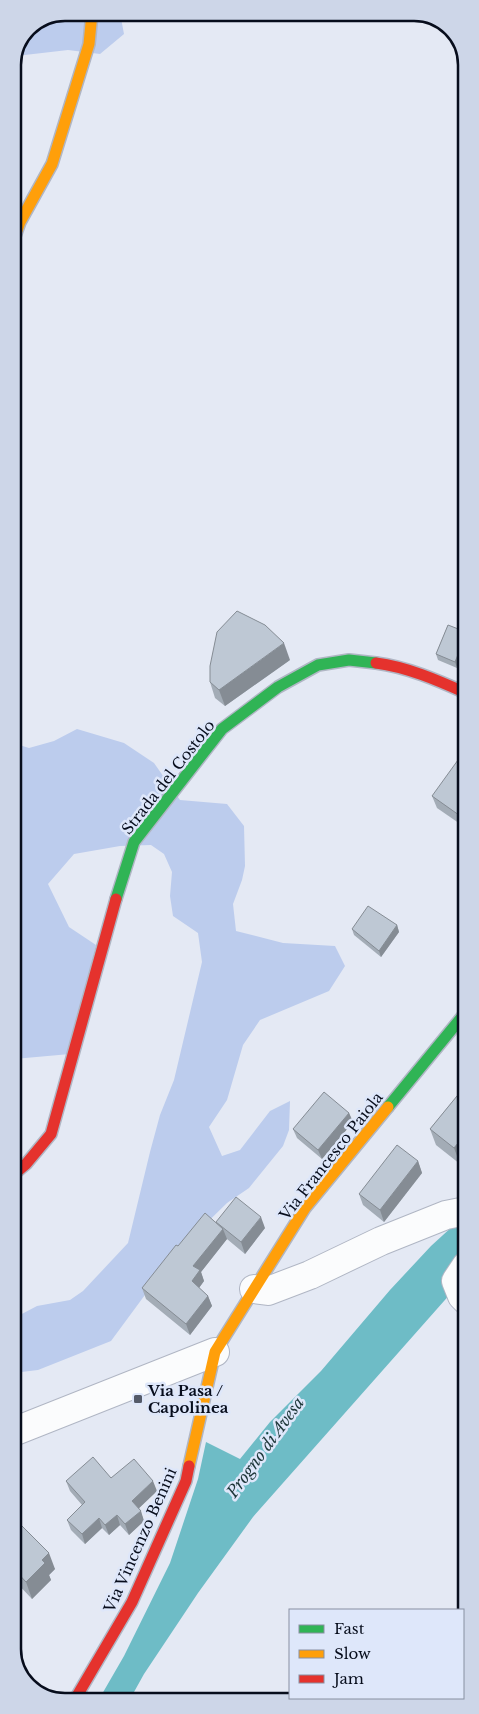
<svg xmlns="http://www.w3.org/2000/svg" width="479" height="1714" viewBox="0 0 479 1714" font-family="'Libre Baskerville',serif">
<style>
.green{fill:#bccced}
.water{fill:#6ebcc6}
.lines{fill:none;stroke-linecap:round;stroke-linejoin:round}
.street-casing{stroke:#b0b6c4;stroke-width:30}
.fast-casing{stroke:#b0b6c4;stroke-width:14}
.slow-casing{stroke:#b0b6c4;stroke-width:14}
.jam-casing{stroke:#b0b6c4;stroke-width:14}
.street{stroke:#fbfcfd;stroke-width:28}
.fast{stroke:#30b455;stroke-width:11}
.slow{stroke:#ff9f0a;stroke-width:11}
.jam{stroke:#e5322d;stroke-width:11}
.wall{fill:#a3acb6}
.shaded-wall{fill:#858c94}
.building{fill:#bec8d4;stroke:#858c94}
.poi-dot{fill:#545a68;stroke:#dee7fa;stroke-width:2}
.labels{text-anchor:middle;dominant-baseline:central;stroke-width:5;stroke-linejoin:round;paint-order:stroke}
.street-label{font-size:15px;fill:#070d1c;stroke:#dee7fa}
.poi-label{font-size:15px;font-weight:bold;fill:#070d1c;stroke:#dee7fa;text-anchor:start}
.water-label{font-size:16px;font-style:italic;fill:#1e3739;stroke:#dee7fa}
.rim{fill:none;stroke:#070d1c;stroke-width:2.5}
</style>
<rect width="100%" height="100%" fill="#e4e9f4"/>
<!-- green -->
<g class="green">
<polygon points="65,13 120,13 124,34 100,54 68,50 16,56 28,28"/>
<polygon points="77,729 124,743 154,763 180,800 227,804 244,826 245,866 242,880 233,904 236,931 283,943 335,946 345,966 329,991 260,1020 243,1045 227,1100 209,1127 222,1156 240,1150 270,1111 290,1101 289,1130 283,1146 249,1188 227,1203 183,1246 153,1284 111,1341 38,1370 13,1373 13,1324 18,1316 37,1306 70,1300 83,1291 128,1243 150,1152 160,1115 174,1080 202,962 198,933 173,916 170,896 172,872 164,854 151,845 120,846 74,854 48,884 69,927 96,945 70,1054 14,1059 13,743 29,748 54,741"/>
</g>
<!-- water -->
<polygon class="water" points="466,1214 466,1279 452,1292 253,1517 198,1593 144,1674 129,1701 98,1701 124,1656 170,1563 198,1479 206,1442 240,1459 270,1422 321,1371 390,1290 431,1246"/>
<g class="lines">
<!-- street casing -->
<g class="street-casing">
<g id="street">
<polyline points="466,1266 456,1281 462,1296 466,1300"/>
<polyline points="254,1289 268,1291 310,1275 381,1241 446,1215 466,1211"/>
<polyline points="13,1432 215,1352"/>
</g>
</g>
<!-- fast casing -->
<g class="fast-casing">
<g id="fast">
<polyline points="116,899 134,842 222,729 278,687 318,665 349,660 376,663"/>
<polyline points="388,1107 466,1012"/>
</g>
</g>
<!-- slow casing -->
<g class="slow-casing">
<g id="slow">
<polyline points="13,242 20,222 52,164 89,44 92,13"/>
<polyline points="189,1466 215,1352 305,1208 388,1107"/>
</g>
</g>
<!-- jam casing -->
<g class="jam-casing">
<g id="jam">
<path d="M376,663C407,667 437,680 466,693"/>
<polyline points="13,1175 26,1164 51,1134 116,899"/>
<polyline points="74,1701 132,1602 186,1481 189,1466"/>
</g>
</g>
<!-- street -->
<use href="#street" class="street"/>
<!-- fast -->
<use href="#fast" class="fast"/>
<!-- slow -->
<use href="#slow" class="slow"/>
<!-- jam -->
<use href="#jam" class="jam"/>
</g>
<!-- wall -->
<g class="wall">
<polygon points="448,625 457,668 438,660 436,654"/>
<polygon points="290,660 225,706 215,698 210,682"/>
<polygon points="466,766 466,828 437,808 432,796"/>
<polygon points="397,925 399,932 381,957 354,935 352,929"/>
<polygon points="466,1085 460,1164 436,1145 430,1129"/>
<polygon points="349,1113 353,1122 322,1159 297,1138 293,1129"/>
<polygon points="418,1161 422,1173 384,1222 363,1205 359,1194"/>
<polygon points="216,1222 265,1228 245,1254 227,1239 201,1272 204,1281 199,1288 208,1296 212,1306 190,1335 146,1299 142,1288 178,1246 217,1223"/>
<polygon points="13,1223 19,1240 13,1242"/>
<polygon points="111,1478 157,1491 139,1508 144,1521 129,1535 120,1525 109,1535 102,1528 85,1544 71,1530 67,1520 82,1505 70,1491 66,1481"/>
<polygon points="13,1517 55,1569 49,1575 51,1580 32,1599 14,1580"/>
</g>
<!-- shaded-wall -->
<g class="shaded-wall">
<polygon points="466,635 466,647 457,668 455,662"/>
<polygon points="284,643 290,660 225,706 219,690"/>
<polygon points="397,925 399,932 381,957 379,951"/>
<polygon points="349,1113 353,1122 322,1159 318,1150"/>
<polygon points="466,1133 466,1157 460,1164 454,1148"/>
<polygon points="418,1161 422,1173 384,1222 380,1210"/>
<polygon points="261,1217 265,1228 245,1254 241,1242"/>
<polygon points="223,1229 227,1239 201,1272 204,1281 196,1292 192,1281 193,1266"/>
<polygon points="208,1296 212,1306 190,1335 186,1324"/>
<polygon points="153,1481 157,1491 136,1511 132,1501"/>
<polygon points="141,1511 144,1521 129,1535 125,1524"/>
<polygon points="117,1515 120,1525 109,1535 105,1525"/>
<polygon points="99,1518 102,1528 85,1544 82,1534"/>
<polygon points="49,1553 55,1569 49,1575 51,1580 32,1599 26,1582 42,1560"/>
</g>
<!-- building -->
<g class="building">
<polygon points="237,611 265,625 284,643 219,690 210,682 210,666 217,632"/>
<polygon points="448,625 466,632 466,635 455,662 436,654"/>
<polygon points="458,760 466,766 466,820 432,796"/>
<polygon points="368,906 397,925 379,951 352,929"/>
<polygon points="466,1085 466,1133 454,1148 430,1129"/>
<polygon points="324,1092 349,1113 318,1150 293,1129"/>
<polygon points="397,1145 418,1161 380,1210 359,1194"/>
<polygon points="236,1197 261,1217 241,1242 216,1222"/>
<polygon points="205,1213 223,1229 193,1266 200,1270 192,1281 208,1296 186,1324 142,1288 176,1245 178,1246"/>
<polygon points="13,1224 15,1230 13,1231"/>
<polygon points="93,1457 111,1478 134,1459 153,1481 132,1501 141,1511 125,1524 117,1515 105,1525 99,1518 82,1534 67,1520 85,1502 66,1481"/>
<polygon points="13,1517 49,1553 42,1560 45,1563 26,1582 14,1569"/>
</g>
<!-- markers -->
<rect class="poi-dot" x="133" y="1394" width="10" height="10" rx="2.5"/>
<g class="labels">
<!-- street labels -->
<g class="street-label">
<text transform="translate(168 777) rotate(-52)">Strada del Costolo</text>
<text transform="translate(331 1156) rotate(-52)">Via Francesco Paiola</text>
<text transform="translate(140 1540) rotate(-66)">Via Vincenzo Benini</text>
</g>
<!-- poi labels -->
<g class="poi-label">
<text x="148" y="1390">Via Pasa /<tspan x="148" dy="17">Capolinea</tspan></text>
</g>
<!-- water labels -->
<g class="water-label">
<text transform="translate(265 1447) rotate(-54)">Progno di Avesa</text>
</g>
</g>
<!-- crop -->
<path d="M0 0H479V1714H0ZM65 21H414A44 44 0 0 1 458 65V1649A44 44 0 0 1 414 1693H65A44 44 0 0 1 21 1649V65A44 44 0 0 1 65 21Z" fill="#cdd6e8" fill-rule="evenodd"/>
<path class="rim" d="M65 21H414A44 44 0 0 1 458 65V1649A44 44 0 0 1 414 1693H65A44 44 0 0 1 21 1649V65A44 44 0 0 1 65 21Z"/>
<!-- legend -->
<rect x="289" y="1609" width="175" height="90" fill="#dee7fa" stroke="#8890a1"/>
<rect x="299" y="1625" width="25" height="8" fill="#30b455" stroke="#8890a1"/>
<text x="334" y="1634" font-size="15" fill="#070d1c">Fast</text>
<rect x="299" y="1650" width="25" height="8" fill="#ff9f0a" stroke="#8890a1"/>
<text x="334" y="1659" font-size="15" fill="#070d1c">Slow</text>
<rect x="299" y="1675" width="25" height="8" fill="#e5322d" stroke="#8890a1"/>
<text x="334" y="1684" font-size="15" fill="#070d1c">Jam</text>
</svg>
